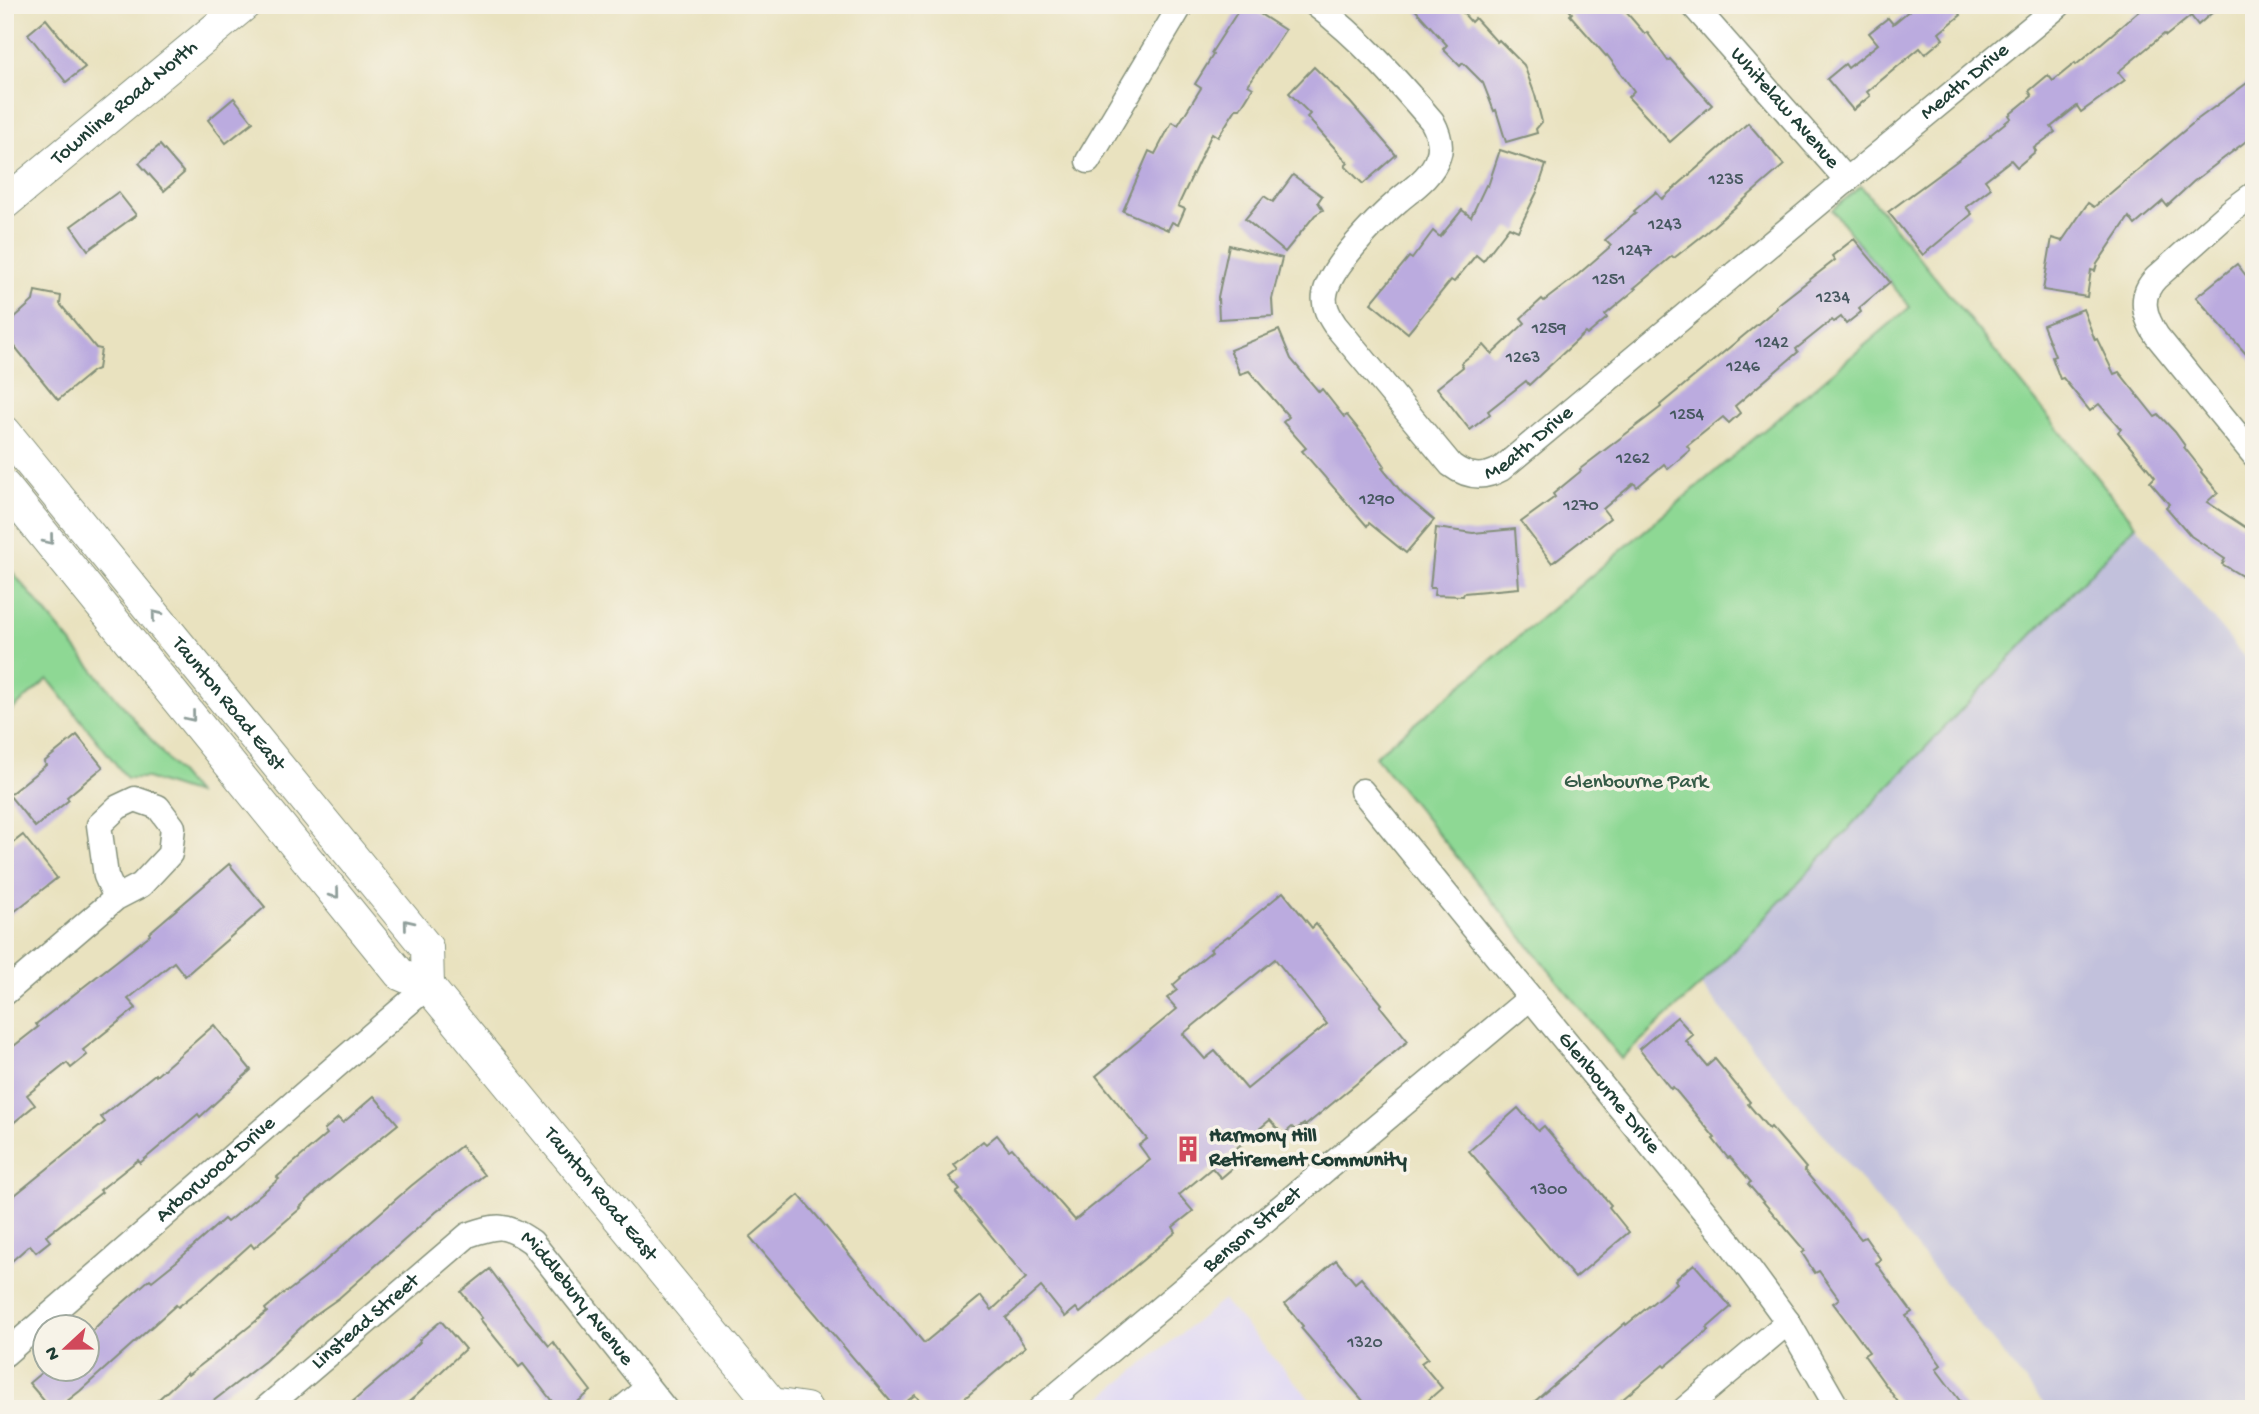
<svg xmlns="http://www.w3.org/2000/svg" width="2259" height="1414" viewBox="0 0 2259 1414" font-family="'Gochi Hand',sans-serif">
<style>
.built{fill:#ddd5f6}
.industrial{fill:#c2c1dc}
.green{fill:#8ed894;stroke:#568a64;stroke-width:2}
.building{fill:#bbabdf;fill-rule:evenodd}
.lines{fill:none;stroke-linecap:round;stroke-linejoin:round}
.minor-casing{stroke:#84907a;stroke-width:27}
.major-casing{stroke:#84907a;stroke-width:34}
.minor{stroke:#fff;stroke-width:24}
.major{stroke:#fff;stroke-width:32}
.oneway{stroke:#8f9e9a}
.labels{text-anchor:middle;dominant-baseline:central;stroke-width:7;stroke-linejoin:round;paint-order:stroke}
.number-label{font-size:18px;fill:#46585f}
.street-label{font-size:21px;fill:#1f3d34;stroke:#f7f3e8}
.park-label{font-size:21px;fill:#355c47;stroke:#f7f3e8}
.poi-label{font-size:21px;font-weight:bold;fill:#1f3d34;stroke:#f7f3e8;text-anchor:start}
</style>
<rect width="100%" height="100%" fill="#f7f3e8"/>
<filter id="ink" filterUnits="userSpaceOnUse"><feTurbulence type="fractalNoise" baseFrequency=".0143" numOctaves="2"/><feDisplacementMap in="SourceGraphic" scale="14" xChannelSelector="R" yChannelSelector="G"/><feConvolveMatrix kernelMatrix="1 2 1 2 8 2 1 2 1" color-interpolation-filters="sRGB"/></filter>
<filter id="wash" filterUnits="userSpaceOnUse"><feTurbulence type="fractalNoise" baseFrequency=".00686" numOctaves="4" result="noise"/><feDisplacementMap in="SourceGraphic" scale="28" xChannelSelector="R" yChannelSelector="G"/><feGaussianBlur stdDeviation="1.57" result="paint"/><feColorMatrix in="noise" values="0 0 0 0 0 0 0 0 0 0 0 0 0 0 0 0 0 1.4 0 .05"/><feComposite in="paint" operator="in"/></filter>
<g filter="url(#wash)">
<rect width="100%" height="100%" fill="#e9e2bf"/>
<!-- built -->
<polygon class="built" points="1223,1300 1319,1409 1087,1409"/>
<!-- industrial -->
<polygon class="industrial" points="2136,525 2254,669 2254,1409 2048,1409 1701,985"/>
<!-- green -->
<g class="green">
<polygon points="1861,186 2136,525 1701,985 1621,1059 1375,756 1458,688 1910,307 1832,210"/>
<polygon points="5,563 196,794 147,778 127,778 48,679 5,716"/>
</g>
<g id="blocks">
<!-- building -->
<g class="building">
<polygon points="1242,5 1246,5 1285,30 1248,85 1253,88 1240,109 1236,109 1218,137 1212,133 1178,206 1185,209 1178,225 1172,222 1168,230 1123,211 1149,151 1155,154 1172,122 1178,125 1201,88 1195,84 1213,55 1211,53"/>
<polygon points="1411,5 1456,5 1471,22 1475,18 1497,42 1499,40 1524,65 1535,95 1542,122 1536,129 1537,133 1506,142 1496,110 1494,111 1483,83 1463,63 1460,66 1443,49 1447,45"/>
<polygon points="1565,5 1620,5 1645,34 1647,32 1668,61 1670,59 1712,105 1670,142 1628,97 1634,91 1607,55 1606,56 1570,15 1572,13"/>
<polygon points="1916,5 1953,5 1961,15 1939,33 1943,39 1925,54 1920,48 1867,92 1870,96 1853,110 1827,79 1845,64 1848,68 1878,44 1869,33 1888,18 1893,24"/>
<polygon points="2146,5 2221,5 2198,25 2191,16 2166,36 2164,34 2118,72 2125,80 2081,112 2077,106 2051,127 2055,132 2034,148 2036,151 2017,167 2011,160 1985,180 1991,188 1966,207 1972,214 1923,255 1888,212 1991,136 1990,135 2011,118 2009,115 2032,96 2029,91 2048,75 2053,81 2075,63 2076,65"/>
<polygon points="46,19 85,67 66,82 28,34"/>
<polygon points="1314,67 1350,102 1396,155 1363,184 1345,166 1348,163 1307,117 1310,114 1289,93"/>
<polygon points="2254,78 2254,135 2193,182 2167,206 2163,201 2135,225 2129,217 2097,264 2095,271 2091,270 2087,297 2043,290 2052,238 2062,241 2088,203 2094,207 2198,119"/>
<polygon points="234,98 253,122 226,143 208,120"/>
<polygon points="1748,123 1784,165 1702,236 1674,258 1672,256 1634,288 1636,289 1605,315 1607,318 1587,335 1585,333 1529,385 1526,381 1488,411 1490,414 1470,430 1437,388 1463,367 1461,363 1484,345 1492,354 1525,323 1521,318 1542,299 1544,301 1574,278 1611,246 1605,240 1636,213 1634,211 1656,192 1662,199"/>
<polygon points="160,145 184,173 164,191 139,163"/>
<polygon points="1500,150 1546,165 1537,192 1518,231 1509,227 1483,261 1476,255 1454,282 1451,280 1408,333 1371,303 1409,257 1412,259 1433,231 1440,237 1462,210 1471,217 1486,185 1488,186"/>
<polygon points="1293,175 1322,196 1318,202 1323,210 1315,215 1285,252 1245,219 1264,196 1273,202"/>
<polygon points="118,192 136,215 88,250 71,226"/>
<polygon points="1854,239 1890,282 1859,308 1861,312 1846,324 1841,317 1834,322 1832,320 1796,349 1798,352 1735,406 1740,413 1729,423 1723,417 1687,446 1690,450 1668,469 1664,464 1637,487 1634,483 1603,509 1610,518 1552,563 1521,522 1555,497 1553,494 1581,471 1580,469 1661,407 1660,405 1777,308 1776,306 1835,260 1832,256"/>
<polygon points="1229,245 1282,258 1272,299 1273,316 1219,319 1218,297"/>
<polygon points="2237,264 2254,286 2254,363 2196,297"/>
<polygon points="35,291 61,296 60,304 96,348 101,349 98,369 93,371 58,400 12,343 5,342 5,319 13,319 33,301"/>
<polygon points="2083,309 2095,340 2097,339 2114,374 2119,372 2155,417 2159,415 2175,432 2185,446 2184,447 2202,470 2201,472 2218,492 2207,502 2254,533 2254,555 2242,576 2222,564 2225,559 2191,536 2166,507 2169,504 2150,482 2155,477 2118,432 2121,429 2099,404 2090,411 2063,378 2060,379 2052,357 2055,356 2043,325"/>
<polygon points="1279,330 1291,359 1319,392 1322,389 1344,417 1347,415 1364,436 1385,466 1382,468 1403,494 1434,520 1406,553 1369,523 1367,526 1302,451 1306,448 1283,422 1289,417 1249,371 1240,374 1230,350"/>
<polygon points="1436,528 1473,533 1515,529 1519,588 1464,593 1463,596 1434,595 1435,588 1430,588"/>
<polygon points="77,735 103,767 67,797 69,800 35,827 9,795 46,765 44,762"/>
<polygon points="23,835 57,878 5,919 5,849"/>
<polygon points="229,864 265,907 185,976 174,962 128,999 136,1008 83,1050 87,1055 71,1068 67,1063 27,1095 35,1105 12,1124 5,1115 5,1053 38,1027 36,1024 150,935 149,933"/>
<path d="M1283,892L1312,928L1316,924L1382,1004L1380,1006L1408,1041L1305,1126L1304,1124L1295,1130L1292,1127L1283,1135L1270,1120L1226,1157L1234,1167L1221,1178L1212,1168L1179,1195L1193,1211L1173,1227L1176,1232L1080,1313L1076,1308L1065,1317L1041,1287L1006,1318L1025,1347L952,1409H928L915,1395L897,1409L750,1237L799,1195L924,1343L981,1296L992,1310L1026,1278L956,1193L960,1190L949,1177L958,1170L954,1165L983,1141L986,1144L997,1135L1009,1150L1012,1148L1075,1220L1150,1160L1139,1145L1147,1139L1096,1076L1177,1009L1167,998L1177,990L1173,985L1181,978L1180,977L1212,951L1210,949L1228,936L1229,937ZM1275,959L1327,1024L1247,1089L1215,1051L1205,1059L1183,1034Z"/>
<polygon points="1677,1017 1693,1035 1686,1041 1707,1066 1715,1059 1750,1102 1748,1104 1769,1129 1771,1127 1790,1149 1806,1168 1804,1170 1861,1239 1865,1237 1881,1260 1876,1263 1912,1312 1906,1316 1941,1365 1936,1369 1966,1409 1903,1409 1864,1355 1869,1352 1833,1303 1839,1299 1819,1271 1815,1273 1802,1253 1805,1251 1748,1184 1751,1182 1730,1157 1728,1158 1713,1139 1715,1138 1673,1087 1671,1089 1639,1049"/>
<polygon points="214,1025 251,1070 200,1117 198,1114 140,1163 138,1160 100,1190 102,1192 46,1236 50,1241 36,1252 30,1245 5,1267 5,1203 105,1122 101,1117 155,1074 156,1076"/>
<polygon points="374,1096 398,1124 323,1185 300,1207 301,1208 254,1248 251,1244 202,1288 178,1307 176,1305 80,1391 57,1409 51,1409 29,1383 47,1368 88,1368 88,1335 103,1320 150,1279 152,1281 177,1261 224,1219 227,1222 279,1179 277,1177 327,1134 324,1130 338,1118 343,1123"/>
<polygon points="1518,1108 1538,1131 1544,1126 1611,1205 1609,1207 1629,1232 1575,1278 1486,1174 1488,1173 1469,1151"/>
<polygon points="461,1146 484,1175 436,1212 339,1298 312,1317 265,1361 203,1409 148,1409 187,1373 188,1375 214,1355 267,1312 265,1309 286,1291 287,1292 313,1272 411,1186"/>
<polygon points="1336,1260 1355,1283 1361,1278 1428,1358 1421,1363 1442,1388 1418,1409 1370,1409 1301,1328 1303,1326 1285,1304"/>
<polygon points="1694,1264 1731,1307 1707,1328 1709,1330 1665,1367 1663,1365 1611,1409 1526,1409 1625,1323 1626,1325 1677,1283 1675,1280"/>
<polygon points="490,1269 529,1322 549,1346 553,1342 591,1391 569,1409 558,1409 523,1364 519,1367 480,1319 482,1318 461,1292"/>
<polygon points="441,1321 465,1349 417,1395 400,1409 344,1409 397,1364 420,1342 419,1340"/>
</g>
</g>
</g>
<g filter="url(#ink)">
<use href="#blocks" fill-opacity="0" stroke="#84907a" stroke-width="2"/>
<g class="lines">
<!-- minor casing -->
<g class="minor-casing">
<g id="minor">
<path id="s1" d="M1316,5C1361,39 1396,79 1432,121C1438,132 1443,145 1438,157C1432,176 1412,189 1398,201C1377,219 1328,269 1325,295C1323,306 1329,316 1335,325L1451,465C1467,477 1483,479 1501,469L1847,180L2059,5"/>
<path id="s2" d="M1693,5L1847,180"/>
<polyline points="1088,161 1181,5"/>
<path d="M2254,194L2231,211L2156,278C2138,296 2144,316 2157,336L2254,455"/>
<path id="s3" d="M1362,791L1731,1244L1788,1322L1838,1409"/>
<polyline points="5,993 116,898 141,885 170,854 173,827 158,807 135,799 118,807 99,825 106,876 116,898"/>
<path id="s4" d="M5,1354L428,986"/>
<path id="s5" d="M265,1409L468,1235C498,1225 504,1223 532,1242L665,1409"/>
<polyline points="622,1409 647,1388"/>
<path id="s6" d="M1040,1409L1530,998"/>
<polyline points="1685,1409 1788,1322"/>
</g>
</g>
<!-- major casing -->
<g class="major-casing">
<g id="major">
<path id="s7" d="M5,203L244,5"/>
<path id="s8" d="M5,432L427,948L428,986"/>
<path id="s9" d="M5,487L400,974L428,986L772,1404L773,1409"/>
<polyline points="772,1404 806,1409"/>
</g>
</g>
<!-- minor -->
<use href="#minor" class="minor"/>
<!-- major -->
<use href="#major" class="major"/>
</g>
<!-- one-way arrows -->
<defs><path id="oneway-chevron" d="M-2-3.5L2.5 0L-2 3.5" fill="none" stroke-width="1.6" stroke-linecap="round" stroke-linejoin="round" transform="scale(1.75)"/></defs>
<g class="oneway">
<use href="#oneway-chevron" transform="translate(49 540) rotate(51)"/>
<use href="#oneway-chevron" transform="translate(156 615) rotate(-129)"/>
<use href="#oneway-chevron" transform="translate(191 717) rotate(51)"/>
<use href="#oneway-chevron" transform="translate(335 894) rotate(51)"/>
<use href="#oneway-chevron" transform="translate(408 924) rotate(-129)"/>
</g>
</g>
<!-- icons -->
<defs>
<g id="building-bare" transform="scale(2.1)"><path d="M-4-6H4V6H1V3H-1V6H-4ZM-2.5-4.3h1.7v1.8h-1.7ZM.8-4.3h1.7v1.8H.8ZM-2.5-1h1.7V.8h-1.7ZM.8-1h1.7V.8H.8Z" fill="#d1495b" stroke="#f7f3e8" stroke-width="2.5" paint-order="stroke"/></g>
</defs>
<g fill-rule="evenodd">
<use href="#building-bare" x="1188" y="1149"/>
</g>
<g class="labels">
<!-- number labels -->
<g class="number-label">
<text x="1726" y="180">1235</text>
<text x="1665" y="225">1243</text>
<text x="1635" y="251">1247</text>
<text x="1609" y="280">1251</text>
<text x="1833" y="298">1234</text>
<text x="1549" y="329">1259</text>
<text x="1772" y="343">1242</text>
<text x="1523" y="358">1263</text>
<text x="1743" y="367">1246</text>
<text x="1687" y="415">1254</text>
<text x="1633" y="459">1262</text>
<text x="1377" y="500">1290</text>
<text x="1581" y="506">1270</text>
<text x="1549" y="1190">1300</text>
<text x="1365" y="1343">1320</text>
</g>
<!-- street labels -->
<g class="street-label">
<text stroke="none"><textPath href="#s1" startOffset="1255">Meath Drive</textPath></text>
<text stroke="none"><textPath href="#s7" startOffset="156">Townline Road North</textPath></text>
<text stroke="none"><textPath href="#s2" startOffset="138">Whitelaw Avenue</textPath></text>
<text stroke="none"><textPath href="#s1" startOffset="688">Meath Drive</textPath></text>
<text stroke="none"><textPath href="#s8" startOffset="352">Taunton Road East</textPath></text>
<text stroke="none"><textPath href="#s3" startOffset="390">Glenbourne Drive</textPath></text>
<text stroke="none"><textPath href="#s4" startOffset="280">Arborwood Drive</textPath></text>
<text stroke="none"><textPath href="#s9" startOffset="928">Taunton Road East</textPath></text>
<text stroke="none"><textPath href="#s6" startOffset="278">Benson Street</textPath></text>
<text stroke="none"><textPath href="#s5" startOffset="408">Middlebury Avenue</textPath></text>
<text stroke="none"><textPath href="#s5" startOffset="133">Linstead Street</textPath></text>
</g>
<!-- park labels -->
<g class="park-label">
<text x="1636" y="783">Glenbourne Park</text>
</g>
<!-- poi labels -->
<g class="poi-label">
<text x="1209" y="1137">Harmony Hill<tspan x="1209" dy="24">Retirement Community</tspan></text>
</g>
</g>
<!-- margin -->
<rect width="2259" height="1414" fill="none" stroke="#f7f3e8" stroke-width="28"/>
<!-- north arrow -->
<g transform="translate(66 1348) rotate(248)"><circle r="33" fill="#f7f3e8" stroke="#a1aaa0" stroke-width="2"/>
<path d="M0-5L12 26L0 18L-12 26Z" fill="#d1495b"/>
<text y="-10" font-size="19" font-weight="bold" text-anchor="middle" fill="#1f3d34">N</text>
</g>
</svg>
